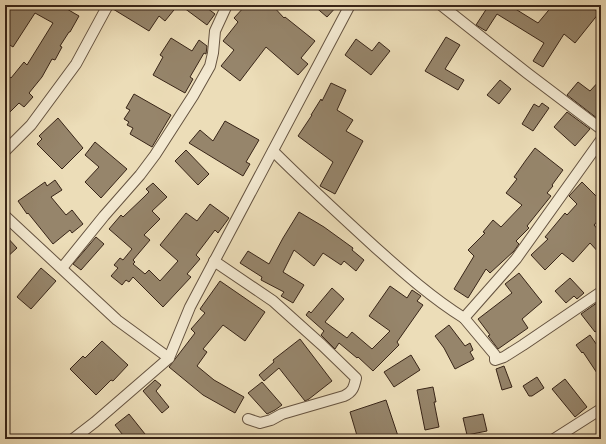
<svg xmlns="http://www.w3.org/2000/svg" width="606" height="444" viewBox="0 0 606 444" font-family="Vollkorn,serif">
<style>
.building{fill:#96856b;stroke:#382518}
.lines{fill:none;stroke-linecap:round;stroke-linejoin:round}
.street-casing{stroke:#655340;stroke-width:12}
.street{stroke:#f3e9d1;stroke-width:10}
</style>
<rect width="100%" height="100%" fill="#ecddb8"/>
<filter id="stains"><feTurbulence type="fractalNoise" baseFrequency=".005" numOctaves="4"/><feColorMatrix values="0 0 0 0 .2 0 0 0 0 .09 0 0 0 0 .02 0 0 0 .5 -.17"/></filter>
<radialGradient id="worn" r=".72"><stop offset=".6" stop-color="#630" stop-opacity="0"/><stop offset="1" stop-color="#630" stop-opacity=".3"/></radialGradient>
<!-- building -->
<g class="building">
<polygon points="5,5 60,5 79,16 70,32 69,32 60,46 62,47 55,60 52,59 42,77 29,93 33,97 24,107 19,103 5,117 5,73 11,78 24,62 27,65 53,23 35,13 13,47 5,42"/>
<polygon points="114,5 178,5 165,21 159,16 149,31 113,9"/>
<polygon points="180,5 203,5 215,14 207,25"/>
<polygon points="246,5 272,5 284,18 285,17 315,41 301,58 308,64 298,75 266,47 240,81 221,66 234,50 223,41 238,22 234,18"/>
<polygon points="313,5 338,5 327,17"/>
<polygon points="489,5 509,5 538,23 553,5 589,5 599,13 575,43 564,34 543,67 533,61 544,43 497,14 486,31 476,25"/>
<polygon points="446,37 460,45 445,69 464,80 458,90 425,71"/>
<polygon points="171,38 192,51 199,40 207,46 206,54 204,53 190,77 193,79 185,93 153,75 163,57 160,55"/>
<polygon points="356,39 372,51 379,42 390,51 371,75 345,55"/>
<polygon points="601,79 601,111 596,115 599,118 598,119 567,95 578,82 590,91"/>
<polygon points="500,80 511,89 499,104 487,95"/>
<polygon points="331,83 346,90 337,110 353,120 346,131 363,141 335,194 320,186 333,162 298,136 312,115 311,115 321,99 322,101"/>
<polygon points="134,94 171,115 152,147 130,134 133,128 127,125 129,122 124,119 130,110 126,108"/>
<polygon points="542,103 549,108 533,131 522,124 534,104 539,107"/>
<polygon points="567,112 590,129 575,146 554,127"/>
<polygon points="58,118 83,148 62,169 37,144 42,139 39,136"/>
<polygon points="225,121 259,140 246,162 250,164 243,176 189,143 200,130 213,141"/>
<polygon points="95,142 127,169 101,198 85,182 99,167 85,155"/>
<polygon points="535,148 563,170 552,185 553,186 547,193 551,196 527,226 529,228 516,241 519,244 514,251 490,273 486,269 468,298 454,289 474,256 468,250 485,233 483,232 493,220 501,227 522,205 506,193 517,179 514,177 526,160"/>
<polygon points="186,150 209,174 198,185 175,161"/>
<polygon points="55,180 62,190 51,197 66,215 72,210 83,224 72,233 70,230 53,244 28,213 27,214 18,201 45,182 47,186"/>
<polygon points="582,182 601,201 601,217 594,225 601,233 601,255 590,243 573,262 562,253 545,270 531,255 548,239 545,237 565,213 567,215 577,204 569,196"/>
<polygon points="153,183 167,197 152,211 160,219 144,235 150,240 133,260 135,262 133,264 145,274 149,270 160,281 178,261 160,245 186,213 197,221 210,204 229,218 218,233 215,230 196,255 200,259 187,274 191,277 163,307 133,277 129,282 126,280 122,285 111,276 118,268 114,265 120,258 123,260 132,249 109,229 121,215 123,217 144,197 149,192 146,189"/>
<polygon points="299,212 324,227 353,248 352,250 364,260 356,271 344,261 341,265 323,253 314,266 294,250 283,272 304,285 293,303 281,296 284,292 261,280 262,277 240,263 248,251 269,264 283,238"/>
<polygon points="5,235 17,248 5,259"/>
<polygon points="96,237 104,244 81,270 73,264"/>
<polygon points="41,268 56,281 31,309 17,297"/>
<polygon points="519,273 542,302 522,319 528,328 498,349 489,337 488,336 490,335 478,319 512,293 505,284"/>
<polygon points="570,278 584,293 577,299 574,296 566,303 555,291"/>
<polygon points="220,281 265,312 245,341 223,325 203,349 207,352 197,366 214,380 244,397 235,413 203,395 169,367 195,333 191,329 205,313 200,309"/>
<polygon points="390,286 407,298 412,290 421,296 417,301 423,305 397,342 399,345 373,371 358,357 357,358 339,343 335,349 321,335 324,331 306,315 309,311 311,313 332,288 344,299 325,322 347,338 352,332 372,349 390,331 369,316"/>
<polygon points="601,300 601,328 595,332 581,314"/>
<polygon points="449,325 465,346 470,343 473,350 470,352 474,359 455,369 444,348 435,336"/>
<polygon points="590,335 601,351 601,379 583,352 582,353 576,345"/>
<polygon points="300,339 332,381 309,399 305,401 279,368 264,381 259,375 274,362 273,360"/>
<polygon points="102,341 128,365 113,381 111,380 96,395 70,369 83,356 85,358"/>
<polygon points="411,355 420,370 394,387 384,372"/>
<polygon points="504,366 512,387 502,390 496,369"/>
<polygon points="537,377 544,388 532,396 529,396 523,386"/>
<polygon points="565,379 587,407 575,417 552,389"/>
<polygon points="155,380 161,385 156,391 169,407 162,413 143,391"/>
<polygon points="262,382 282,405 275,410 267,414 248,393"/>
<polygon points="433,387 436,402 434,402 439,427 425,430 417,390"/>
<polygon points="386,400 398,436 390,439 358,439 350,412"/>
<polygon points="129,414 149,439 126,439 115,425"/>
<polygon points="483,414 487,431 467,435 463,418"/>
</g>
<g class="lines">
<!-- street casing -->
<g class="street-casing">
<g id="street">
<polyline points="441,5 527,73 601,129"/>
<polyline points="5,151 31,125 76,64 108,5"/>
<path d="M273,151C306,184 341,216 376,248C404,273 432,298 464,318L516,259L601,140"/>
<polyline points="5,216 117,320 169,358"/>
<path d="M214,261L273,301L322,345L356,378C354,387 353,392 344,396L282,414L271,420L260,423L248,419"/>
<polyline points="62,268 104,216 140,175 155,155 193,96 210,66 213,53 215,31 227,5"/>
<polyline points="464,318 495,355 495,360 504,357 523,345 601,292"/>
<polyline points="73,439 95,422 169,358 190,307 350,5"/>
<polyline points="554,439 601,409"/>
</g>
</g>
<!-- street -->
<use href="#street" class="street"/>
</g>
<!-- margin -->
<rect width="606" height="444" fill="none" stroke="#ecddb8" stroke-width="20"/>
<rect x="6" y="6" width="594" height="432" fill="none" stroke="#382518" stroke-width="2"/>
<rect x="10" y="10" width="586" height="424" fill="none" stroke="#382518"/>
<rect width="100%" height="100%" filter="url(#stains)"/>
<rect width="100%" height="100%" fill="url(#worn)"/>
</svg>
